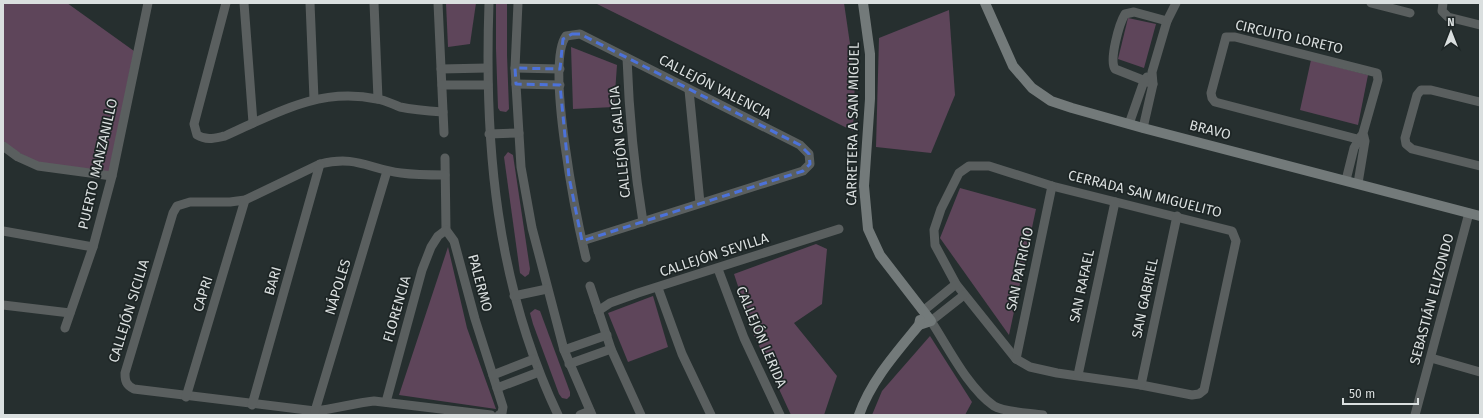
<svg xmlns="http://www.w3.org/2000/svg" width="1483" height="418" viewBox="0 0 1483 418" font-family="'Fira Sans',sans-serif">
<style>
.green{fill:#5e455a}
.lines{fill:none;stroke-linecap:round;stroke-linejoin:round}
.street{stroke:#5a5f5f;stroke-width:9}
.secondary{stroke:#737a7a;stroke-width:10}
.marked{fill:none;stroke:#4c72da;stroke-width:3;stroke-dasharray:8 5;stroke-linejoin:round}
.labels{text-anchor:middle;dominant-baseline:central;stroke-width:3.5;stroke-linejoin:round;paint-order:stroke}
.street-label{font-size:14px;fill:#dadfdf;stroke:#1d2525}
</style>
<rect width="100%" height="100%" fill="#262f2f"/>
<!-- green -->
<g class="green">
<polygon points="3,3 67,3 134,51 109,172 41,165 3,144"/>
<polygon points="446,3 476,3 470,44 448,47"/>
<polygon points="496,3 507,3 507,55 509,109 506,112 500,111 498,108 496,49"/>
<polygon points="595,3 844,3 855,78 853,131"/>
<polygon points="949,10 955,95 931,153 876,147 879,38"/>
<polygon points="1128,18 1156,24 1144,68 1118,59"/>
<polygon points="571,47 617,65 614,107 573,109"/>
<polygon points="1311,60 1368,75 1358,125 1300,110"/>
<polygon points="508,152 513,155 530,269 529,274 525,277 520,273 504,157"/>
<polygon points="960,188 1036,209 1009,335 940,238"/>
<polygon points="816,244 827,249 822,304 794,323 837,376 824,415 791,415 754,335 734,274"/>
<polygon points="448,247 467,328 496,409 399,395"/>
<polygon points="653,296 668,347 628,362 608,313"/>
<polygon points="535,309 540,311 570,392 570,396 567,399 562,398 559,394 533,324 530,313"/>
<polygon points="930,336 972,402 965,415 872,415 882,391"/>
</g>
<g class="lines">
<!-- street -->
<g class="street">
<path d="M226,3L194,124L197,135C207,141 215,138 225,136C276,113 319,87 377,99C385,100 392,104 400,107C414,110 428,111 443,112"/>
<polyline points="244,3 253,123"/>
<polyline points="310,3 314,99"/>
<polyline points="374,3 378,99"/>
<polyline points="438,3 444,133"/>
<path d="M489,3C484,146 496,284 558,415"/>
<polyline points="518,3 515,68 521,167 532,228 564,350 592,415"/>
<polyline points="1371,3 1410,13"/>
<polyline points="1443,3 1442,11 1448,17 1480,25"/>
<path d="M627,58C629,113 634,167 643,222"/>
<polyline points="515,68 560,69"/>
<polyline points="441,69 487,68"/>
<polyline points="516,84 560,85"/>
<path d="M1153,84L1115,69C1109,60 1119,24 1125,14L1134,12L1167,21"/>
<polyline points="442,85 488,85"/>
<polyline points="689,90 700,203"/>
<polyline points="1480,102 1431,90 1421,90 1417,95 1405,138 1406,144 1412,149 1480,166"/>
<polyline points="1129,124 1144,81 1147,77"/>
<polyline points="1143,128 1153,84 1152,72 1167,21 1176,3"/>
<polyline points="489,134 519,133"/>
<polyline points="3,146 18,157 38,166 112,176"/>
<polyline points="445,158 446,230 454,241 475,319 503,407 502,413 499,415"/>
<polygon points="969,166 989,166 1052,186 1232,231 1236,241 1204,390 1199,394 1192,395 1141,385 1057,373 1030,367 1016,359 956,284 935,245 934,230 941,209 959,173"/>
<path d="M445,175C431,175 416,175 401,173C368,169 357,155 320,164L245,200L230,202H190L177,206L173,213L125,373C125,381 126,385 134,389L315,411C335,409 354,403 374,401L491,415"/>
<polyline points="1346,180 1354,148 1361,136"/>
<polyline points="1358,183 1365,141 1363,133 1378,80 1377,73 1235,37 1226,37 1211,93 1212,98 1215,102 1365,141"/>
<polyline points="3,231 93,247"/>
<path d="M582,241L803,171L810,164L809,154L800,145L580,34L566,36C545,64 577,221 586,258"/>
<polyline points="718,269 744,338 780,415"/>
<polyline points="590,286 611,349 641,415"/>
<polyline points="658,288 682,354 711,415"/>
<path d="M964,295L931,321C948,347 968,388 994,406C1003,412 1031,413 1043,415"/>
<polyline points="514,296 547,289"/>
<polyline points="3,305 70,313"/>
<polyline points="598,311 610,303 638,293 839,229"/>
<polyline points="923,311 956,284"/>
<polyline points="65,328 93,247 112,176 148,3"/>
<polyline points="564,350 607,335"/>
<polyline points="1431,358 1480,372"/>
<polyline points="1016,359 1052,186"/>
<polyline points="569,364 611,349"/>
<polyline points="493,375 534,359"/>
<polyline points="1078,375 1115,202"/>
<polyline points="1141,385 1177,216"/>
<polyline points="497,388 539,372"/>
<polyline points="186,397 245,200"/>
<polyline points="386,402 422,270 431,247 438,236 446,230"/>
<polyline points="252,405 320,164"/>
<polyline points="315,411 387,171"/>
<polyline points="580,415 590,411"/>
<polyline points="1415,415 1469,213"/>
</g>
<!-- secondary -->
<g class="secondary">
<polyline points="863,3 870,54 870,99 864,186 868,229 880,255 931,321 919,325"/>
<polyline points="985,3 1013,66 1032,88 1051,101 1072,108 1143,128 1480,216"/>
<path d="M859,415C871,381 896,353 919,325L920,320"/>
</g>
</g>
<!-- marked area -->
<path class="marked" d="M572,34H580L800,145L809,154L810,164L803,171L582,241L569,177L560,85L516,84L515,68L560,69L563,39Z"/>
<g class="labels">
<!-- street labels -->
<g class="street-label">
<text transform="translate(1289 37) rotate(13)">CIRCUITO LORETO</text>
<text transform="translate(715 87) rotate(27)">CALLEJÓN VALENCIA</text>
<text transform="translate(853 124) rotate(-89)">CARRETERA A SAN MIGUEL</text>
<text transform="translate(1210 130) rotate(14)">BRAVO</text>
<text transform="translate(620 142) rotate(-96)">CALLEJÓN GALICIA</text>
<text transform="translate(98 164) rotate(-77)">PUERTO MANZANILLO</text>
<text transform="translate(1145 194) rotate(14)">CERRADA SAN MIGUELITO</text>
<text transform="translate(714 255) rotate(-18)">CALLEJÓN SEVILLA</text>
<text transform="translate(1020 269) rotate(-78)">SAN PATRICIO</text>
<text transform="translate(273 281) rotate(-74)">BARI</text>
<text transform="translate(480 283) rotate(75)">PALERMO</text>
<text transform="translate(1082 286) rotate(-78)">SAN RAFAEL</text>
<text transform="translate(338 287) rotate(-73)">NÁPOLES</text>
<text transform="translate(203 294) rotate(-73)">CAPRI</text>
<text transform="translate(1145 298) rotate(-78)">SAN GABRIEL</text>
<text transform="translate(1432 299) rotate(-75)">SEBASTIÁN ELIZONDO</text>
<text transform="translate(397 309) rotate(-74)">FLORENCIA</text>
<text transform="translate(129 311) rotate(-73)">CALLEJÓN SICILIA</text>
<text transform="translate(761 337) rotate(67)">CALLEJÓN LERIDA</text>
</g>
</g>
<!-- border -->
<rect width="1483" height="418" fill="none" stroke="#dadfdf" stroke-width="8"/>
<!-- north arrow -->
<g transform="translate(1451 32)" stroke="#1d2525" stroke-width="3" paint-order="stroke">
<path d="M0-3L7 15L0 10L-7 15Z" fill="#dadfdf"/>
<text y="-6" font-size="11" font-weight="bold" text-anchor="middle" fill="#dadfdf">N</text>
</g>
<!-- scale -->
<path d="M1343 398v6h75v-6" fill="none" stroke="#dadfdf" stroke-width="2"/>
<text x="1349" y="398" font-size="12" fill="#dadfdf" stroke="#1d2525" stroke-width="3" paint-order="stroke">50 m</text>
</svg>
